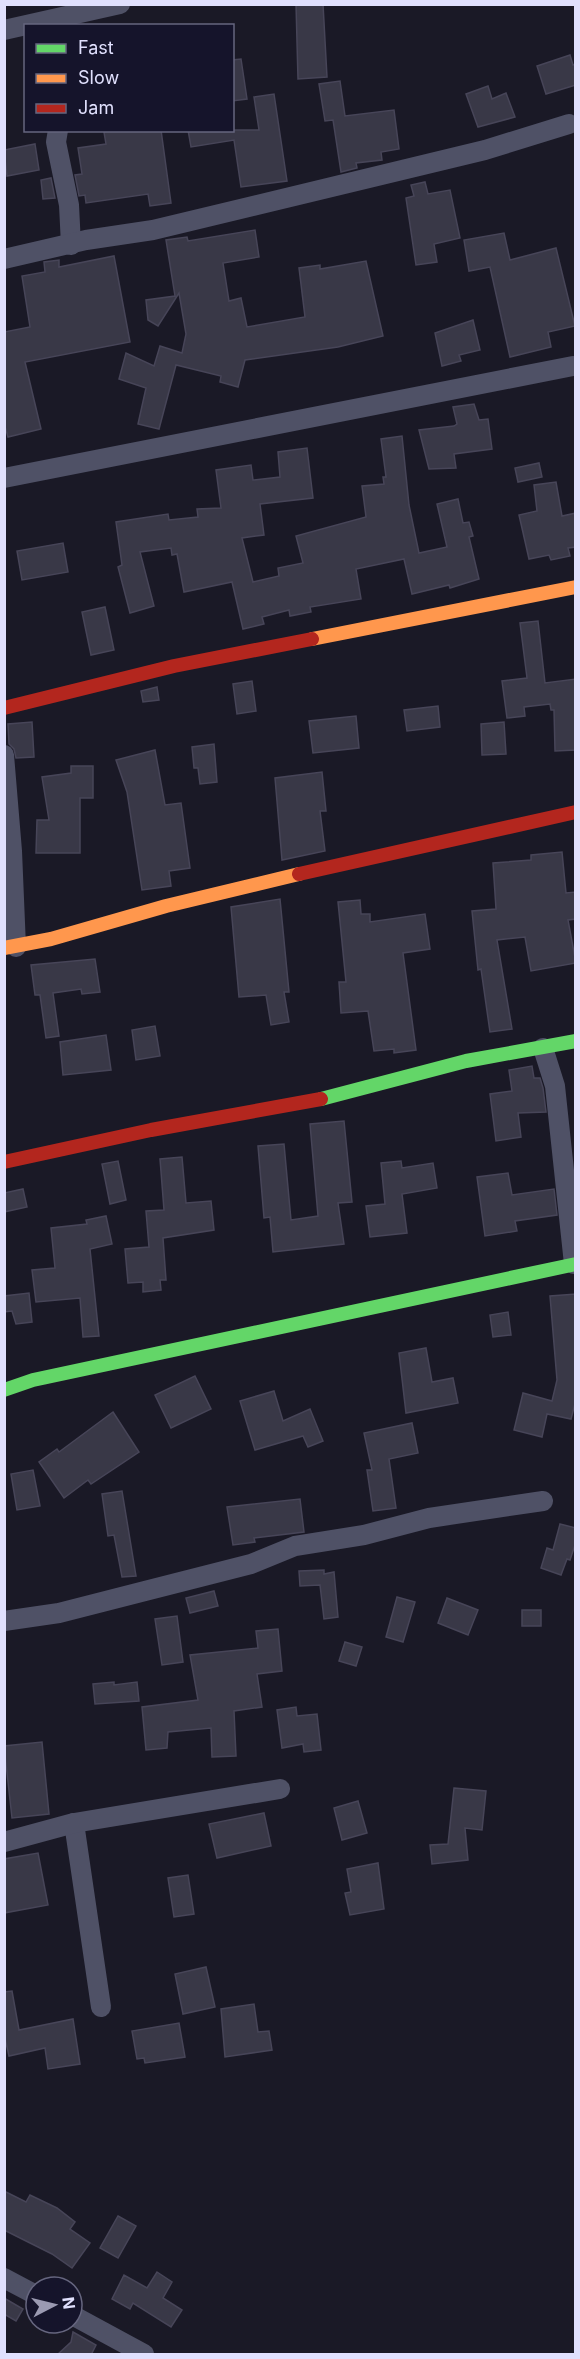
<svg xmlns="http://www.w3.org/2000/svg" width="580" height="2359" viewBox="0 0 580 2359" font-family="Inter,sans-serif">
<style>
.building{fill:#393847;stroke:#474558;stroke-width:1.5}
.lines{fill:none;stroke-linecap:round;stroke-linejoin:round}
.street{stroke:#4f5166;stroke-width:20}
.fast{stroke:#63d668;stroke-width:14}
.slow{stroke:#ff974d;stroke-width:14}
.jam{stroke:#b3261e;stroke-width:14}
</style>
<rect width="100%" height="100%" fill="#1a1926"/>
<!-- building -->
<g class="building">
<polygon points="296,4 323,4 327,77 298,79"/>
<polygon points="570,55 573,65 576,64 576,85 546,94 537,66"/>
<polygon points="241,59 247,99 232,101 232,60"/>
<polygon points="340,81 345,116 394,110 399,149 381,152 382,160 356,163 357,168 341,172 333,120 325,121 319,84"/>
<polygon points="488,86 492,99 506,93 515,117 478,127 466,94"/>
<polygon points="274,94 287,181 241,187 234,140 191,147 188,130 259,130 254,97"/>
<polygon points="113,130 161,130 171,203 150,206 148,194 86,203 85,195 79,196 75,175 82,174 78,148 106,144 104,132"/>
<polygon points="35,144 39,170 7,176 4,150"/>
<polygon points="51,178 55,198 43,199 41,180"/>
<polygon points="425,182 428,194 450,190 460,238 434,244 437,262 416,265 406,198 414,196 411,185"/>
<polygon points="255,230 259,257 223,263 229,301 241,298 247,327 305,317 299,268 320,265 320,269 366,261 383,336 338,347 245,360 238,387 220,382 221,376 176,365 159,429 138,424 146,388 119,379 126,353 154,366 160,346 182,353 186,334 179,293 158,326 148,320 146,300 175,296 166,240 187,237 188,241"/>
<polygon points="504,233 510,260 556,248 575,326 548,332 551,347 510,357 490,267 469,271 464,240"/>
<polygon points="114,256 130,342 25,362 41,429 8,437 4,423 4,332 30,327 22,276 45,272 44,262 59,260 59,267"/>
<polygon points="473,320 480,350 459,355 461,361 442,366 435,333"/>
<polygon points="474,404 479,420 488,419 492,449 454,454 456,468 429,469 419,430 454,426 457,424 453,407"/>
<polygon points="402,436 409,505 419,553 447,547 437,504 458,499 463,523 469,522 473,536 469,537 479,579 450,588 449,585 412,594 404,559 356,569 361,599 310,607 311,612 290,616 289,610 262,617 264,624 243,629 232,582 184,592 177,554 172,555 171,548 140,552 154,606 130,613 118,567 122,565 116,522 168,514 169,520 198,517 197,509 221,508 216,470 251,465 253,480 280,477 278,452 307,448 313,498 260,504 264,535 242,538 253,582 279,576 278,568 303,563 296,536 366,517 362,486 384,484 383,477 386,477 381,439"/>
<polygon points="539,463 542,477 518,482 515,468"/>
<polygon points="556,482 562,516 576,513 576,547 568,548 570,556 551,560 549,555 529,559 519,515 537,511 534,485"/>
<polygon points="63,543 68,572 22,580 17,551"/>
<polygon points="105,607 114,650 91,655 82,612"/>
<polygon points="538,621 545,683 576,679 576,750 555,751 554,710 551,710 550,704 524,707 525,716 507,718 502,681 527,678 520,623"/>
<polygon points="252,681 256,711 237,714 233,684"/>
<polygon points="157,687 159,700 143,702 141,691"/>
<polygon points="438,706 440,727 407,731 404,710"/>
<polygon points="356,716 359,748 313,753 309,721"/>
<polygon points="32,722 34,757 16,758 14,749 9,744 8,724"/>
<polygon points="504,722 506,754 482,755 481,724"/>
<polygon points="214,744 217,782 200,784 198,768 194,768 192,747"/>
<polygon points="155,750 165,805 181,803 190,868 169,871 171,886 142,890 127,792 116,760"/>
<polygon points="71,766 93,766 93,798 80,798 80,853 36,853 37,820 49,820 42,777 71,773"/>
<polygon points="322,772 326,811 320,811 325,851 282,860 275,778"/>
<polygon points="562,852 566,893 576,892 576,919 568,920 576,963 531,971 525,937 497,940 512,1029 490,1032 481,969 478,970 472,911 496,909 493,863 531,860 531,855"/>
<polygon points="280,899 289,992 284,992 289,1022 271,1025 266,995 239,997 231,907"/>
<polygon points="360,900 361,914 370,914 370,922 425,914 430,949 403,953 416,1050 394,1053 394,1049 374,1051 368,1011 341,1013 339,982 346,982 338,902"/>
<polygon points="95,959 100,992 82,994 81,989 53,993 59,1036 46,1038 40,995 35,995 31,965"/>
<polygon points="155,1026 160,1056 136,1060 132,1030"/>
<polygon points="106,1035 111,1070 63,1075 60,1042"/>
<polygon points="532,1066 534,1078 540,1078 543,1088 546,1112 518,1113 521,1137 496,1141 490,1094 512,1091 509,1070"/>
<polygon points="344,1121 352,1202 338,1203 344,1244 273,1252 270,1217 264,1218 258,1146 284,1144 291,1220 318,1216 310,1124"/>
<polygon points="182,1157 186,1203 211,1201 214,1230 163,1238 166,1280 160,1280 161,1290 143,1292 143,1282 128,1283 125,1249 149,1247 146,1211 164,1210 160,1159"/>
<polygon points="118,1161 126,1200 110,1204 102,1164"/>
<polygon points="401,1161 402,1168 433,1163 437,1188 402,1194 407,1233 370,1237 366,1206 385,1204 381,1163"/>
<polygon points="508,1173 512,1195 554,1189 557,1215 515,1221 517,1231 485,1236 477,1177"/>
<polygon points="23,1189 27,1207 4,1212 4,1193"/>
<polygon points="106,1216 112,1244 90,1249 99,1336 83,1337 80,1298 36,1302 32,1270 55,1268 51,1228 87,1224 86,1220"/>
<polygon points="29,1293 32,1322 16,1324 12,1311 4,1312 4,1296"/>
<polygon points="576,1294 576,1400 571,1419 547,1414 542,1437 514,1430 523,1393 552,1401 557,1380 550,1296"/>
<polygon points="508,1312 511,1335 493,1337 490,1315"/>
<polygon points="426,1348 432,1382 453,1378 458,1403 406,1413 399,1353"/>
<polygon points="195,1376 211,1409 171,1428 155,1395"/>
<polygon points="274,1391 283,1421 310,1409 323,1441 308,1447 303,1436 255,1450 240,1401"/>
<polygon points="113,1412 139,1452 91,1484 88,1480 64,1498 39,1462 57,1449 59,1452"/>
<polygon points="412,1423 418,1453 389,1459 396,1508 373,1511 367,1470 372,1470 364,1433"/>
<polygon points="33,1470 40,1506 17,1510 11,1474"/>
<polygon points="122,1491 136,1576 122,1577 114,1535 108,1536 102,1494"/>
<polygon points="300,1499 304,1532 254,1538 255,1542 233,1545 227,1507"/>
<polygon points="560,1524 576,1528 576,1542 570,1560 567,1559 561,1575 541,1568 547,1548 553,1550"/>
<polygon points="324,1570 324,1574 334,1572 338,1617 324,1619 320,1585 300,1586 299,1571"/>
<polygon points="214,1591 218,1606 190,1613 186,1598"/>
<polygon points="397,1597 415,1602 403,1642 386,1637"/>
<polygon points="447,1598 478,1610 468,1635 438,1623"/>
<rect x="522" y="1610" width="19" height="16"/>
<polygon points="177,1616 183,1662 162,1665 155,1619"/>
<polygon points="278,1629 282,1671 257,1674 262,1707 234,1711 236,1756 212,1757 211,1728 168,1732 167,1748 146,1750 142,1707 198,1700 190,1655 258,1648 256,1631"/>
<polygon points="345,1642 362,1647 356,1666 339,1661"/>
<polygon points="114,1682 114,1685 137,1682 139,1701 95,1704 93,1684"/>
<polygon points="296,1707 297,1716 317,1714 321,1750 304,1752 303,1744 282,1748 277,1710"/>
<polygon points="42,1742 49,1814 12,1818 4,1746"/>
<polygon points="454,1788 486,1791 482,1830 465,1828 468,1860 432,1864 430,1845 448,1844"/>
<polygon points="358,1801 367,1833 342,1840 334,1808"/>
<polygon points="264,1813 271,1846 217,1858 209,1824"/>
<polygon points="38,1853 48,1905 4,1913 4,1859"/>
<polygon points="378,1863 384,1909 350,1915 345,1893 351,1892 347,1869"/>
<polygon points="188,1875 194,1914 174,1917 168,1878"/>
<polygon points="206,1967 215,2007 183,2014 175,1974"/>
<polygon points="12,1991 19,2030 73,2019 80,2064 48,2069 45,2048 9,2056 4,2034 4,1992"/>
<polygon points="254,2004 258,2032 269,2031 272,2050 225,2057 221,2009"/>
<polygon points="179,2023 185,2057 145,2063 144,2058 137,2059 132,2031"/>
<polygon points="4,2191 26,2202 30,2195 57,2208 75,2222 70,2229 90,2243 72,2268 52,2254 4,2230"/>
<polygon points="118,2216 136,2226 118,2258 100,2248"/>
<polygon points="157,2272 172,2282 163,2298 182,2310 171,2327 133,2303 130,2309 112,2299 124,2275 147,2288"/>
<polygon points="4,2298 23,2309 16,2321 4,2314"/>
<polygon points="73,2332 96,2345 91,2355 57,2355 71,2342"/>
</g>
<g class="lines">
<!-- street -->
<g class="street">
<polyline points="4,30 120,4"/>
<polyline points="58,130 56,142 69,205 71,245"/>
<polyline points="4,259 86,240 153,230 485,150 569,124"/>
<polyline points="4,478 573,366"/>
<polyline points="4,755 12,851 16,947"/>
<polyline points="543,1048 555,1086 574,1264"/>
<polyline points="4,1621 59,1613 145,1591 251,1564 295,1546 364,1535 429,1518 543,1501"/>
<polyline points="74,1823 101,2007"/>
<polyline points="4,1842 74,1823 280,1789"/>
<polyline points="4,2278 36,2295"/>
<polyline points="72,2315 144,2354"/>
</g>
<!-- fast -->
<g class="fast">
<polyline points="321,1099 466,1061 576,1041"/>
<polyline points="4,1390 33,1380 576,1264"/>
</g>
<!-- slow -->
<g class="slow">
<polyline points="312,639 576,587"/>
<polyline points="4,948 51,939 166,906 299,874"/>
</g>
<!-- jam -->
<g class="jam">
<polyline points="4,708 174,666 312,639"/>
<polyline points="299,874 576,812"/>
<polyline points="4,1162 151,1130 321,1099"/>
</g>
</g>
<!-- border -->
<rect width="580" height="2359" fill="none" stroke="#e0e0fd" stroke-width="12"/>
<!-- legend -->
<rect x="24" y="24" width="210" height="108" fill="#15142b" stroke="#66667f" stroke-width="1.5"/>
<rect x="36" y="44" width="30" height="9" fill="#63d668" stroke="#66667f" stroke-width="1.5"/>
<text x="78" y="54" font-size="18" fill="#e0e0fd">Fast</text>
<rect x="36" y="74" width="30" height="9" fill="#ff974d" stroke="#66667f" stroke-width="1.5"/>
<text x="78" y="84" font-size="18" fill="#e0e0fd">Slow</text>
<rect x="36" y="104" width="30" height="9" fill="#b3261e" stroke="#66667f" stroke-width="1.5"/>
<text x="78" y="114" font-size="18" fill="#e0e0fd">Jam</text>
<!-- north arrow -->
<g transform="translate(54 2305) rotate(83)"><circle r="28" fill="#15142b" stroke="#66667f" stroke-width="1.5"/>
<path d="M0-4.5L10 22L0 15L-10 22Z" fill="#9b9ab2"/>
<text y="-9" font-size="16" font-weight="bold" text-anchor="middle" fill="#e0e0fd">N</text>
</g>
</svg>
